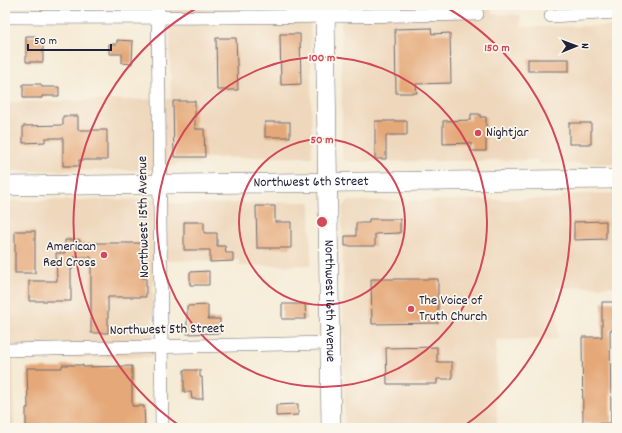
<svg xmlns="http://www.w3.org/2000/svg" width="622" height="433" viewBox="0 0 622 433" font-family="Dekko,sans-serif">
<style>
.built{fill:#eed7bb}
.building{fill:#e5a979}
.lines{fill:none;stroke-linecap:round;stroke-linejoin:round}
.street-casing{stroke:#6c6871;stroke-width:14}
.secondary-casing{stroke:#6c6871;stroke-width:20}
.street{stroke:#fff;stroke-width:13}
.secondary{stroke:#fff;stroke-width:19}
.ring{fill:none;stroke:#d1495b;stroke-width:2}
.poi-dot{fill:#d1495b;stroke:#fbf7ec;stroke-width:1.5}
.labels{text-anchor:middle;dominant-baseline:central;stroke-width:3.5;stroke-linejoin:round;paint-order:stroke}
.poi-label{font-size:14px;fill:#22223b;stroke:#fbf7ec;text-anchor:start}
.street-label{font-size:14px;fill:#22223b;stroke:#fbf7ec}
.centre{fill:#d1495b;stroke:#fbf7ec;stroke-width:2}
.ring-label{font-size:12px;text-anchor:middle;font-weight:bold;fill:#d1495b;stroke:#fbf7ec;stroke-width:3.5;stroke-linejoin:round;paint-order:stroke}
</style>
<rect width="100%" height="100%" fill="#fbf7ec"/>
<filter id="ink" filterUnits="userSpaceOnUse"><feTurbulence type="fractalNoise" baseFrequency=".025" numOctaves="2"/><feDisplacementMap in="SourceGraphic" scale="8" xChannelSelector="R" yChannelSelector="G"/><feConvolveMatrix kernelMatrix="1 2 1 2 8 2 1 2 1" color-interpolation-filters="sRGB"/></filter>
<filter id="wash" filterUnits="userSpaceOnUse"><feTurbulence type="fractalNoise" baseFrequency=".012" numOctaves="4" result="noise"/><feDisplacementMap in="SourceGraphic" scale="16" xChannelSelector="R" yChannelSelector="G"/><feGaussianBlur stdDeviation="0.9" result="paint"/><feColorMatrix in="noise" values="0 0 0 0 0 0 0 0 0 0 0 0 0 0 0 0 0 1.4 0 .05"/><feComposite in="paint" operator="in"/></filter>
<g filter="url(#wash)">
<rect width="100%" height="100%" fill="#f5ebd6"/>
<!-- built -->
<g class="built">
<polygon points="170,5 310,5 312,157 200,158 200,164 178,164 151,170 5,171 5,106 10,106 9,102 171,99"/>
<polygon points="341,5 492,5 492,14 521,15 521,27 617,26 617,163 538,164 538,160 348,162 342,157"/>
<polygon points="617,193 617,286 557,288 558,339 496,340 497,428 345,428 342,208 348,201 561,199 562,195"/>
<polygon points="152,199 177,204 310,202 311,265 240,266 239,260 153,261 153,357 13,358 14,428 5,428 5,201"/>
</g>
<g id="blocks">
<!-- building -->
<g class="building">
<polygon points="431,28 432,34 450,33 451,83 416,84 417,93 396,93 395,29"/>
<polygon points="280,34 300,34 301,84 281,85"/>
<polygon points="26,36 36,36 36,40 43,40 43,62 26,62"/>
<polygon points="216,38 236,38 238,90 217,90"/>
<polygon points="117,40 133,41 132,64 122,63 122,54 109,54 109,44 117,44"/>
<rect x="528" y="59" width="41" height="12"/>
<polygon points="23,84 41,84 42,87 59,87 59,96 42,96 42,98 23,98"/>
<polygon points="173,101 195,101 195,129 204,129 205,157 174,157"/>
<polygon points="471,114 480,114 480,117 486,117 486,151 471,151 471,143 443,144 443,121 471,120"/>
<polygon points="63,116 78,116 78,130 107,130 107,160 79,160 79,166 63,166 63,138 45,138 45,142 23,143 23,126 63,125"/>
<polygon points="375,121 407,121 407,135 386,135 386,159 375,159"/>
<rect x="265" y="122" width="25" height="15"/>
<rect x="569" y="123" width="22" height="21"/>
<polygon points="256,206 275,206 275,222 291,222 291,248 257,248"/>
<polygon points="369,219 400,219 400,233 375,234 375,246 345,246 345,236 356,236 356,223 369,223"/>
<polygon points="606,221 606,239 574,240 574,222"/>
<polygon points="184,222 204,222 204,233 217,233 217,246 225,246 226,253 233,253 233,261 210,262 210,250 184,250"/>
<rect x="15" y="231" width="20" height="42"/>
<polygon points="65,240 80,240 80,243 141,243 142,278 146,278 146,297 108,297 108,333 91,333 91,257 73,257 73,269 71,269 71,301 29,301 29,281 57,281 56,253 65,253"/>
<polygon points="209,271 209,285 190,285 190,272"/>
<polygon points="371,279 438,279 438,323 372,324"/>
<polygon points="602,302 617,302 617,330 610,330 611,423 583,424 582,337 602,337"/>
<polygon points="282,304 305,304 306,319 282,319"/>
<polygon points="208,305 208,319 220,319 220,333 187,334 187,306"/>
<polygon points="437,347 437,362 452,362 452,379 437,379 437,384 387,384 386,348"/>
<polygon points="62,365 83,365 83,367 132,366 132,406 144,406 145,427 26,428 26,408 28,408 27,368 62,368"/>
<polygon points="184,370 200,370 200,377 202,377 203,399 192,399 191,392 184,392"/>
<polygon points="298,404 298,415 276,416 276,405"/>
</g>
</g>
</g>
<g filter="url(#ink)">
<use href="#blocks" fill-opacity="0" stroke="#6c6871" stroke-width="1"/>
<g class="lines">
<!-- street casing -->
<g class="street-casing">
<g id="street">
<polyline points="158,5 162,428"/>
<polyline points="551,16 617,12"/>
<path d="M5,17C162,18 319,17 477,14"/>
<polyline points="5,350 330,343"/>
</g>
</g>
<!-- secondary casing -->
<g class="secondary-casing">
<g id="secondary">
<path id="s1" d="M325,5L331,428"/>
<path id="s2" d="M5,186L617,179"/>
</g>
</g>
<!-- street -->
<use href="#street" class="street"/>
<!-- secondary -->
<use href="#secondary" class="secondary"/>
</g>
</g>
<!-- distance rings -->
<g class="ring">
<circle cx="322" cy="222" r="83"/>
<circle cx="322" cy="222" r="165"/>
<path d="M183 428A248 248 0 0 1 202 5M442 5A248 248 0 0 1 461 428"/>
</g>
<!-- markers -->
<g class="poi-dot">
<circle cx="478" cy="133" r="4"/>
<circle cx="104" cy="255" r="4"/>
<circle cx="411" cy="309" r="4"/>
</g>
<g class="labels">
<!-- poi labels -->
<g class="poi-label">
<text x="486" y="133">Nightjar</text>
<text x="96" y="247" text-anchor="end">American<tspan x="96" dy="16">Red Cross</tspan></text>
<text x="419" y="301">The Voice of<tspan x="419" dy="16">Truth Church</tspan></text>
</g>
<!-- street labels -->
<g class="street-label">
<text stroke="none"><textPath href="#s2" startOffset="306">Northwest 6th Street</textPath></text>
<text transform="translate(144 217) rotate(-91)">Northwest 15th Avenue</text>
<text stroke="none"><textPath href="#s1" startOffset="296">Northwest 16th Avenue</textPath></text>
<text transform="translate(167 330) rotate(-1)">Northwest 5th Street</text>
</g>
</g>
<circle cx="322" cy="222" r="6" class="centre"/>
<g class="ring-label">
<text x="497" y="51">150 m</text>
<text x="322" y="61">100 m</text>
<text x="322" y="143">50 m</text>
</g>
<!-- margin -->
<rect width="622" height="433" fill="none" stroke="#fbf7ec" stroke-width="20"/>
<!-- north arrow -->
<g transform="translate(576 46) rotate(89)" stroke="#fbf7ec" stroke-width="3" paint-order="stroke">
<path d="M0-3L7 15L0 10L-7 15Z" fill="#22223b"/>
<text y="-6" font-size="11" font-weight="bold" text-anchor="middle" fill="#22223b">N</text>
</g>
<!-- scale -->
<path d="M28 44v6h83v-6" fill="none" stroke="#22223b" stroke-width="2"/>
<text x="34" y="44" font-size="12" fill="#22223b" stroke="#fbf7ec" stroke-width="3" paint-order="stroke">50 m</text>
</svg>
